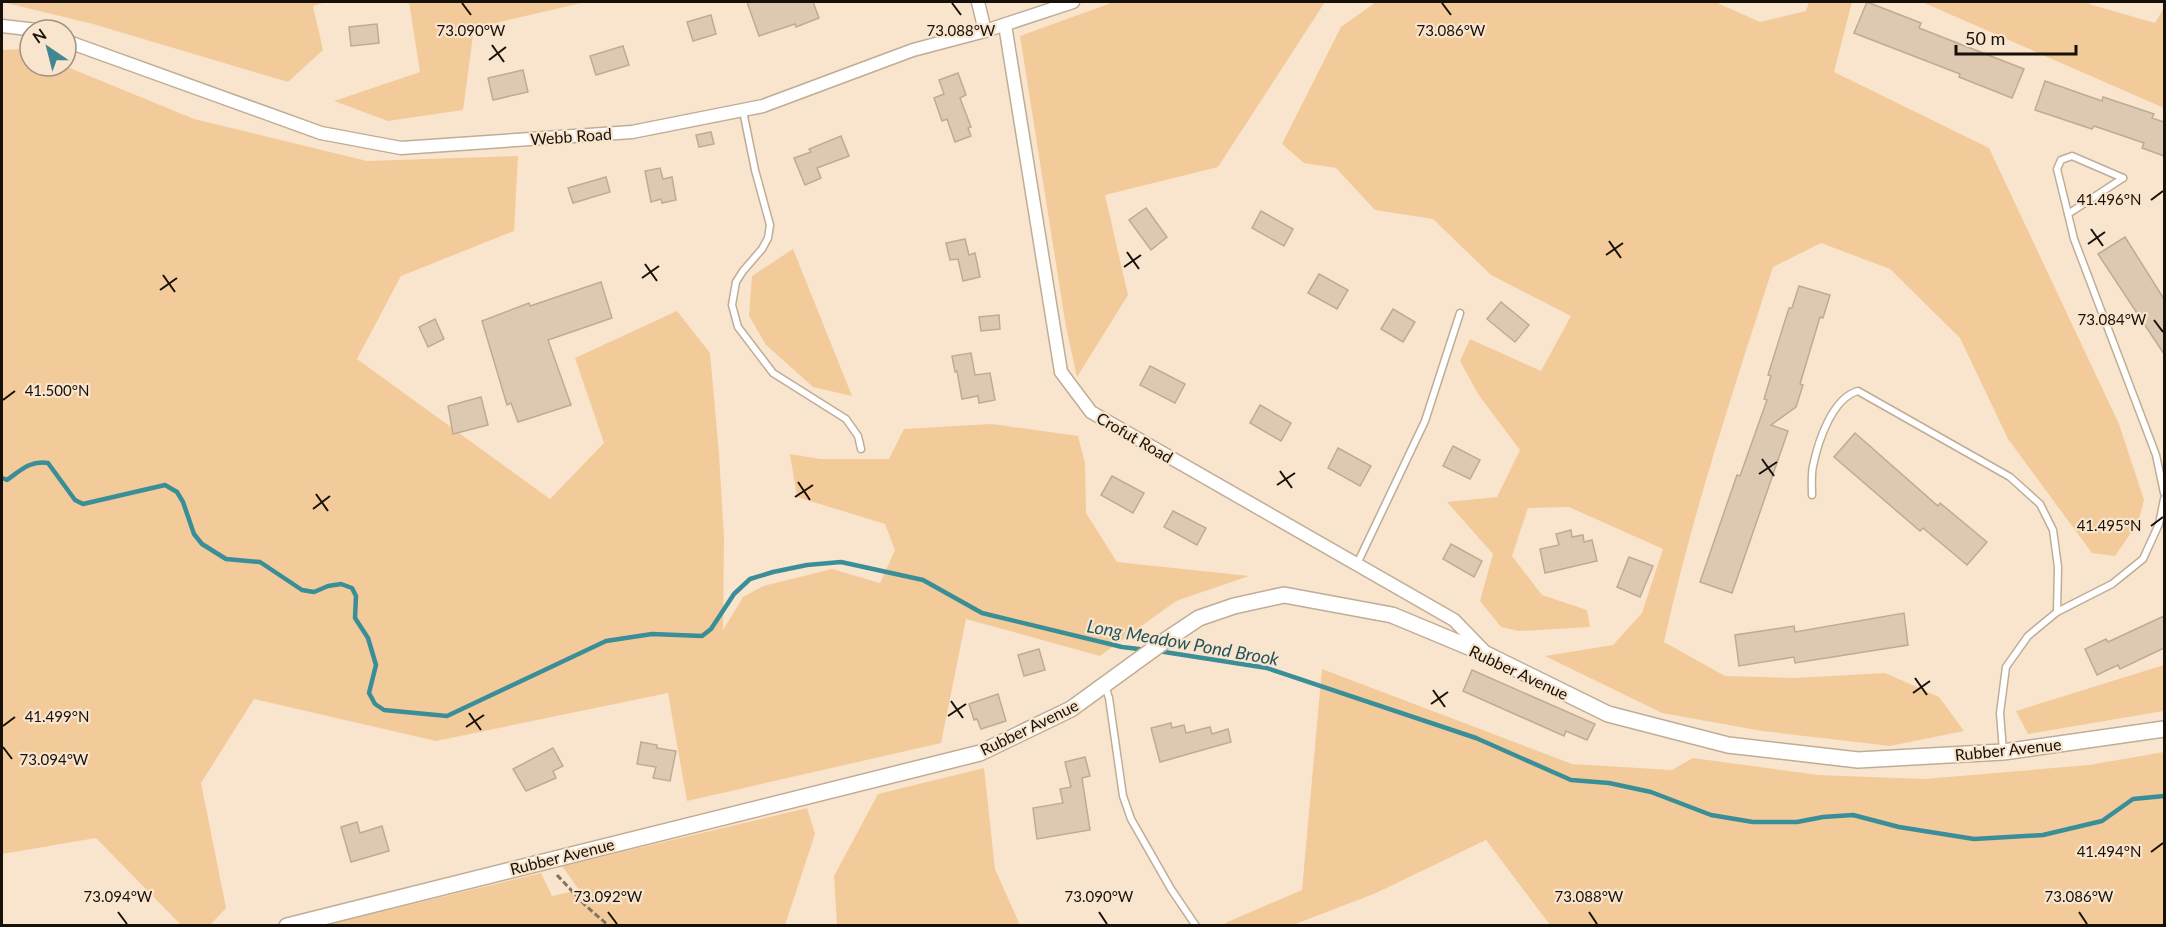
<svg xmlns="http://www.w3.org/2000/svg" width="2166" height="927" viewBox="0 0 2166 927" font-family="Lato,sans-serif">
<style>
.green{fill:#f3cb9a}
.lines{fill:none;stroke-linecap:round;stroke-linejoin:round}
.stream{stroke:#3a8e98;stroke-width:4.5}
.building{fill:#ddc9b1;stroke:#bfab94;stroke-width:1.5}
.service-casing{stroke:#c0ad96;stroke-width:9}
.minor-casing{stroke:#c0ad96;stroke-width:15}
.tertiary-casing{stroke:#c0ad96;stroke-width:18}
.path{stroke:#817464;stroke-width:3;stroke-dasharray:6 3;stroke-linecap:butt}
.service{stroke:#fff;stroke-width:6}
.minor{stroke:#fff;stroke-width:12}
.tertiary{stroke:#fff;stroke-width:15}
.ticks{fill:none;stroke:#181109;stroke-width:2}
.labels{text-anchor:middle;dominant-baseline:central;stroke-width:4.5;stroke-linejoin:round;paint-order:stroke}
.street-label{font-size:16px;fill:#181109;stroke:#f9e5cd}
.water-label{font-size:18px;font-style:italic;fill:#20545c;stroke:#f9e5cd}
.ticks-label{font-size:15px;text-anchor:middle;fill:#181109;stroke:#f9e5cd;stroke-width:4.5;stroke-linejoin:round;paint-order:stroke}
</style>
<rect width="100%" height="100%" fill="#f9e5cd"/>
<!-- green -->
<g class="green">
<polygon points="2,2 326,2 313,6 323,50 288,82 93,24"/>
<polygon points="409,2 586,2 474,28 463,110 388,121 334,101 420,72"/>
<polygon points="1114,2 1325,2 1218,167 1105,195 1128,295 1077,377 1066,327 1020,36"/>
<path d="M1376,2H1715L1760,22L1806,11L1809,2H1852L1834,72L1989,148L2119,424L2144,500L2138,523L2115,556L2092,553L2008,439L1960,338L1890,269L1821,243L1773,267C1733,391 1692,515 1664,642L1725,676L1795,678L1885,673L1939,697L1964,731L1890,746L1762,731L1662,713L1545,656L1613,645L1642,613L1663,549L1569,507L1528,508L1512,556L1542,595L1587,610L1590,627L1519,631L1501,627L1480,601L1493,554L1447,502L1497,497L1520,450L1478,394L1460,361L1470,339L1541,371L1571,316L1491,275L1433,219L1375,210L1336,168L1304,163L1282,144L1341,27Z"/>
<polygon points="1922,2 2089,2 2089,4 2155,23 2164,8 2164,108"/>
<polygon points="24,49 30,51 30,66 65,66 194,119 367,161 518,156 514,231 401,276 357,359 550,499 604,443 575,358 677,311 710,353 719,454 724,537 723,630 743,597 763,586 832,569 880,583 895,550 885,524 797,497 790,454 820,459 889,459 904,429 992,424 1078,436 1085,463 1086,513 1117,562 1249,576 1176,601 1100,656 966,619 941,743 687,801 668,693 436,741 254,699 201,783 226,908 210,925 181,925 96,838 2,854 2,50"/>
<polygon points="793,249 852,396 813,387 766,345 749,316 752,276"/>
<polygon points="2164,665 2164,711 2028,734 2016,711"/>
<polygon points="1322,669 1572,764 1672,770 1693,758 1818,775 1925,779 2089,765 2164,752 2164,925 1550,925 1486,840 1376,893 1293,925 1226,925 1225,923 1302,890"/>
<polygon points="984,768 995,869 1020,925 837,925 834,876 878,794"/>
<polygon points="807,808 815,834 785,925 326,925 541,873 552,896 579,890 562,866"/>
</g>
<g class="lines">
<!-- stream -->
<g class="stream">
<path d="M2,478L7,480C20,471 30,460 48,463L75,500L83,504L165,485L177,492L183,502L194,534L202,544L226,559L260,562L302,590L314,592L328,586L341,584L352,588L356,596L355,618L368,638L376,665L369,693L375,704L384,710L447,716L606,641L652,634L702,636L711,629L734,594L750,579L773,572L807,565L841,562L923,580L982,613L1122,647L1147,650"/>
<polyline points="1158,651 1267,668 1476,738 1571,780 1609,783 1651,792 1711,815 1753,822 1797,822 1823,817 1853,815 1899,827 1974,839 2043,835 2102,821 2133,799 2164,796"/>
</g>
</g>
<!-- building -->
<g class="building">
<polygon points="747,2 813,2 819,18 796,27 795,24 759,36"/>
<polygon points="1867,2 1921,23 1919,28 2024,69 2012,98 1959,77 1960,74 1854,33"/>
<polygon points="711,15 716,34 693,41 687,22"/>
<polygon points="377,24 379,43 351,46 349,27"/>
<polygon points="623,46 629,65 596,75 590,56"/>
<polygon points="523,70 528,92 493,100 488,78"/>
<polygon points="958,73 966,95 960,98 971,127 968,128 971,136 955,142 947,119 942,121 934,98 944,94 939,80"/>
<polygon points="2045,81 2102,101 2103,97 2154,114 2152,118 2164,122 2164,156 2142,148 2144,143 2094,126 2092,129 2035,110"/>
<polygon points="711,132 714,144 699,147 696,135"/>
<polygon points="841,136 849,156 817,168 821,178 805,185 794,158 811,152 809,149"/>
<polygon points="660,168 663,179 672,177 676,200 662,203 661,199 651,202 645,171"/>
<polygon points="606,177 610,192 573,203 568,188"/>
<polygon points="1146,208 1167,237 1151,250 1129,220"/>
<polygon points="1261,211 1293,229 1284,246 1252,228"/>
<polygon points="2125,237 2164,299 2164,354 2098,254"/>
<polygon points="965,239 969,255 975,253 980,277 963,281 958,259 950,260 946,243"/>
<polygon points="1319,274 1348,290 1337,309 1308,293"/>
<polygon points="601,282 612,318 548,340 571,405 518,422 511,403 507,405 482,321 529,303 530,306"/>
<polygon points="1799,286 1830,295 1823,318 1820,317 1800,384 1803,385 1796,407 1771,425 1788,431 1732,593 1700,582 1737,475 1740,476 1767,400 1764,399 1771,376 1768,375 1789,308 1792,308"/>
<polygon points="1501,302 1529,325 1515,342 1487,319"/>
<polygon points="1393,309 1415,322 1403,342 1381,329"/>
<polygon points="999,315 1000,329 981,331 979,317"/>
<polygon points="435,319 444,339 428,347 419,327"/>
<polygon points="971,353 975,375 990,373 995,400 979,403 978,396 962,399 957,371 955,372 952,356"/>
<polygon points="1150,366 1185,384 1175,403 1140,385"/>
<polygon points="481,397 488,425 453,434 448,406"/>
<polygon points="1260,405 1291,423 1281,441 1250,423"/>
<polygon points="1855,433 1938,506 1940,503 1987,542 1967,565 1923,528 1920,531 1834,457"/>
<polygon points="1453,446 1480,460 1470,479 1443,466"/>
<polygon points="1338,448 1371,466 1360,486 1328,468"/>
<polygon points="1112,476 1144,493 1133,513 1101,495"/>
<polygon points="1173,511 1206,528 1197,545 1164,527"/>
<polygon points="1571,530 1572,537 1583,535 1584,542 1592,540 1597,561 1545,573 1540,549 1559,545 1556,534"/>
<polygon points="1451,544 1482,561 1474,577 1443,559"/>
<polygon points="1629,557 1653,566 1640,597 1617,587"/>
<polygon points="1904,613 1908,645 1795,663 1794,657 1739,666 1735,635 1794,626 1795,632"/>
<polygon points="2164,616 2164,648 2120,669 2118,665 2097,675 2085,649 2106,639 2108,642"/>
<polygon points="1039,649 1045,670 1024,676 1018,655"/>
<polygon points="1472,670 1595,724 1587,740 1566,731 1564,736 1463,691"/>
<polygon points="998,694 1006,721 981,729 977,719 974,720 969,704"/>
<polygon points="1171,723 1172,728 1184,725 1186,733 1210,727 1212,734 1228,729 1231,742 1160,762 1151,728"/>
<polygon points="641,742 657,745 657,748 676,751 670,781 653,778 656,767 637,764"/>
<polygon points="553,748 563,766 553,771 556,778 526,791 513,769"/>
<polygon points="1085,757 1090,776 1082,778 1090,830 1037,839 1033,808 1063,803 1060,789 1071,787 1065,762"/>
<polygon points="357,822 360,833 382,826 389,851 351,862 341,827"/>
</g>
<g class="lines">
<!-- service casing -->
<g class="service-casing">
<g id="service">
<polyline points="743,111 755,170 770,225 768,238 762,249 743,271 736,282 732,305 738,327 773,373 846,419 858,436 861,449"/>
<polyline points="2123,178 2068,214 2074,239 2156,455 2164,493"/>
<polyline points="2068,214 2057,169 2061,160 2072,156 2123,178"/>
<path d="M1812,495C1812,486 1811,475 1813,466C1818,442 1832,398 1858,391L2010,477L2040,504L2053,530L2058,567L2057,612"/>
<polyline points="1357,564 1425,421 1460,313"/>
<polyline points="1105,686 1109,698 1123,796 1131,819 1171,889 1196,926"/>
<polyline points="2003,751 2000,713 2006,667 2028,636 2057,612 2112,584 2143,559 2159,524 2164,499"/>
</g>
</g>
<!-- minor casing -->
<g class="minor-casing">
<g id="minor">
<polyline points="978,2 985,31"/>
<polyline points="1005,25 1061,372 1091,412 1454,620 1485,652"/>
<polyline points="2,26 37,30"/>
<polyline points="66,41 321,133 401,148 632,132 763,106 913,50 985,31 1073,2"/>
</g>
</g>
<!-- tertiary casing -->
<g class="tertiary-casing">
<polyline id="tertiary" points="287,926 980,753 1071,709 1166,640 1199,618 1234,606 1284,595 1392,615 1488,655 1608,714 1728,745 1858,760 2003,752 2164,729"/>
</g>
<!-- path -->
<polyline class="path" points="557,875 586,906 609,926"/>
<!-- service -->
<use href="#service" class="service"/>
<!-- minor -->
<use href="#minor" class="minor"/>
<!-- tertiary -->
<use href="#tertiary" class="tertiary"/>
</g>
<!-- ticks -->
<path class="ticks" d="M462,3L471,15M952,3L961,15M1442,3L1451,15M492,45L504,62M489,60L506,47M2151,200L2163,191M2091,229L2103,246M1609,241L1621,258M2088,244L2105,232M1127,252L1139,269M1606,255L1623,243M645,264L657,281M1124,267L1141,255M163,275L175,292M642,278L659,266M160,290L177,278M2154,320L2163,332M3,400L15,391M1762,459L1774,476M1280,471L1292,488M1759,474L1777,462M798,482L810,500M1277,485L1295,473M316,494L328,511M795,497L813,485M313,509L330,496M2151,526L2163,517M1915,678L1927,695M1433,690L1445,707M1913,693L1930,681M951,701L963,718M1431,704L1448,692M469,713L481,730M948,716L966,704M3,726L15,717M466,727L484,715M3,747L12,759M2151,852L2163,843M118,912L127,924M608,912L617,924M1099,912L1107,924M1589,912L1597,924M2079,912L2087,924"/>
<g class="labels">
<!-- street labels -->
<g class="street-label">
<text transform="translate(571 136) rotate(-4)">Webb Road</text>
<text transform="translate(1135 437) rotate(30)">Crofut Road</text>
<text transform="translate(1519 672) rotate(25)">Rubber Avenue</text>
<text transform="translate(1029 727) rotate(-26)">Rubber Avenue</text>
<text transform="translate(2008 749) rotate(-6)">Rubber Avenue</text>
<text transform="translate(562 856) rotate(-14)">Rubber Avenue</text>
</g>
<!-- water labels -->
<g class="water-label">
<text transform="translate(1183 642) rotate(10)">Long Meadow Pond Brook</text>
</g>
</g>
<g class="ticks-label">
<text x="961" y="36">73.088°W</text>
<text x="1451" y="36">73.086°W</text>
<text x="471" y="36">73.090°W</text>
<text x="2109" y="205">41.496°N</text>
<text x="2112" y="325">73.084°W</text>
<text x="57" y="396">41.500°N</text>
<text x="2109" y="531">41.495°N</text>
<text x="57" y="722">41.499°N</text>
<text x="54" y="765">73.094°W</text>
<text x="2109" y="857">41.494°N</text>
<text x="118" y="902">73.094°W</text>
<text x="608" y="902">73.092°W</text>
<text x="1099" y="902">73.090°W</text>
<text x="1589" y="902">73.088°W</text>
<text x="2079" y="902">73.086°W</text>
</g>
<!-- border -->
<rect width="2166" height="927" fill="none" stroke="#181109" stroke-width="6"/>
<!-- north arrow -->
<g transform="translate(48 48) rotate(325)"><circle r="28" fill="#f9e5cd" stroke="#9f907f" stroke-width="1.5"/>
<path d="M0-4.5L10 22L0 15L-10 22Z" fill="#418792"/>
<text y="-9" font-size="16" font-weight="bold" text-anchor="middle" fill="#181109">N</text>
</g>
<!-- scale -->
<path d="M1956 45v9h120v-9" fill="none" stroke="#181109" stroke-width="3"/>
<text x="1965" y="45" font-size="18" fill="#181109" stroke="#f9e5cd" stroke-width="4.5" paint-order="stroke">50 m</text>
</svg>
